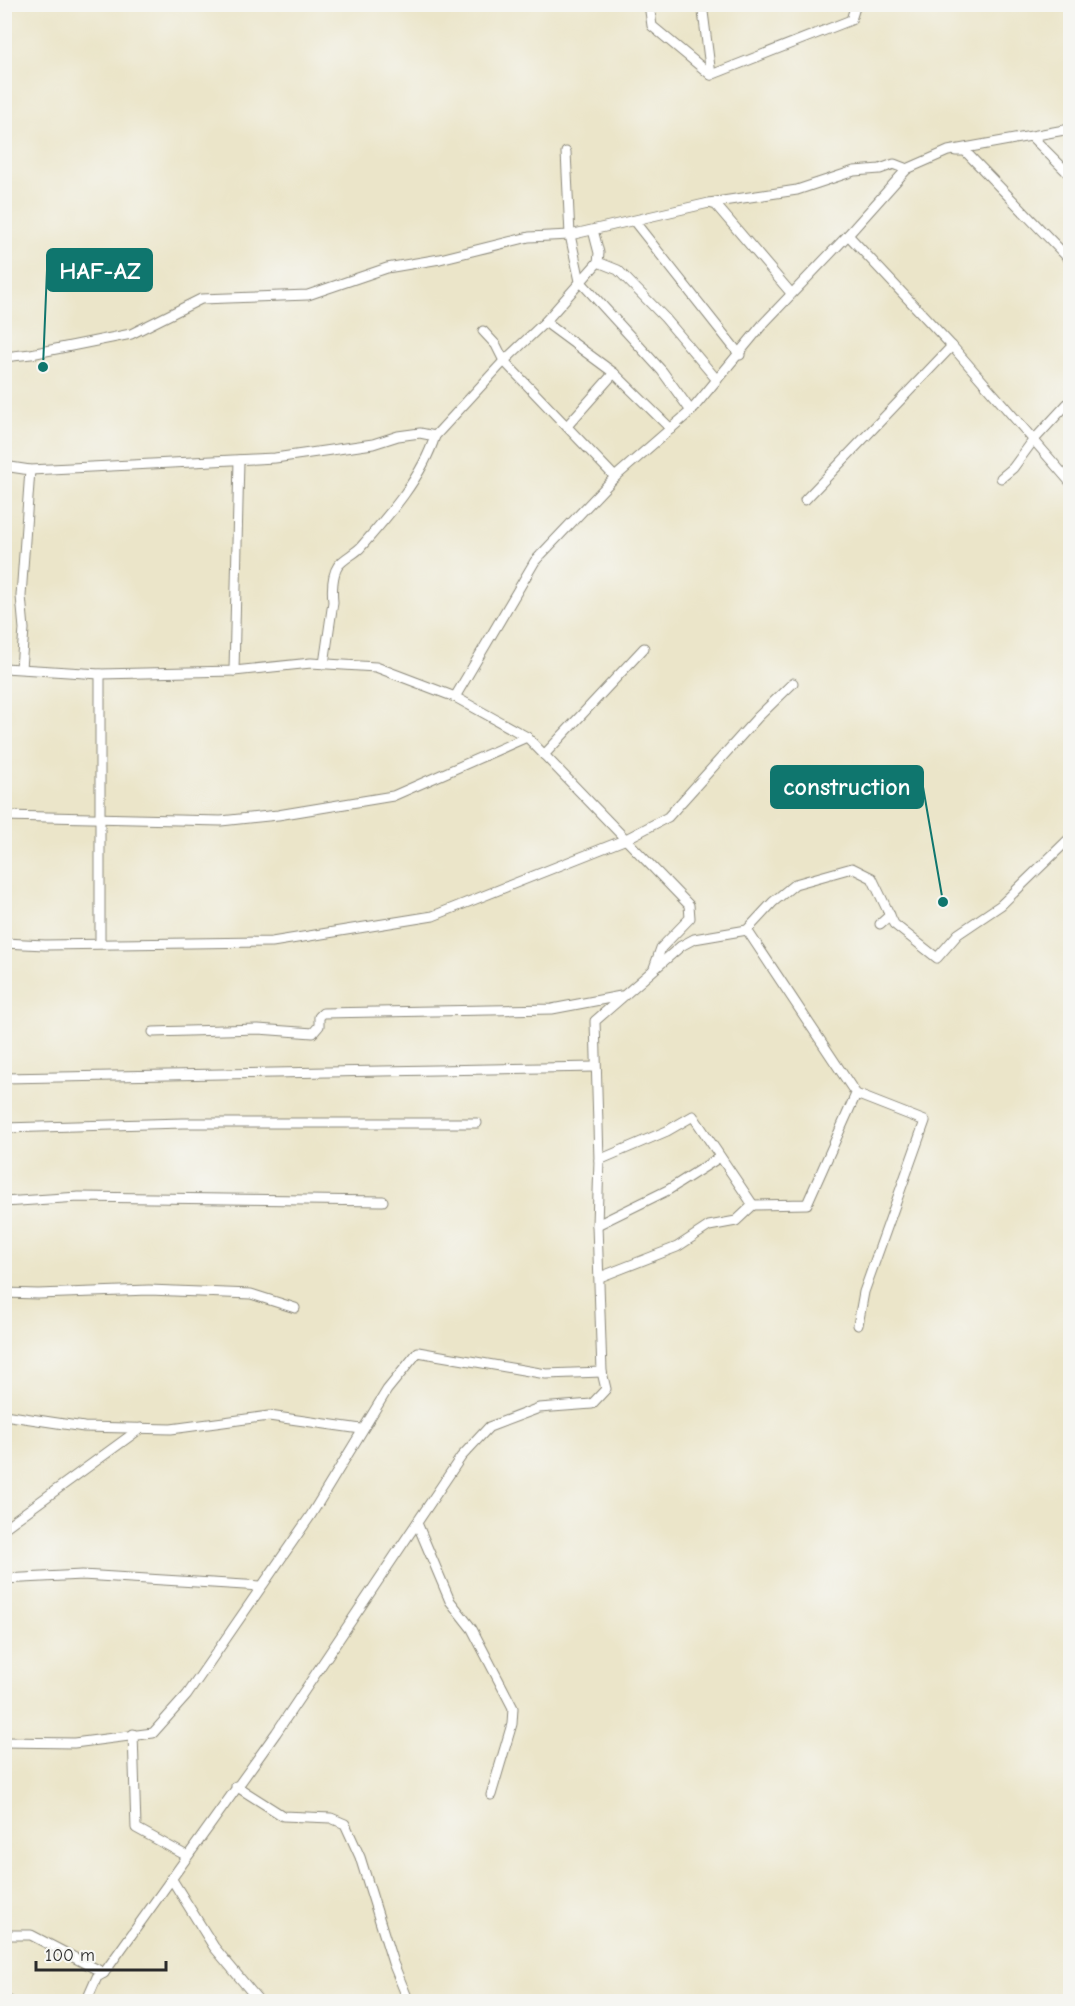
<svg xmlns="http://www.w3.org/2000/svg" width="1075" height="2006" viewBox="0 0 1075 2006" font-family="'Comic Neue',sans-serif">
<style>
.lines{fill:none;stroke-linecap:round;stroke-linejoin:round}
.minor-casing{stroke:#8b887a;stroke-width:11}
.minor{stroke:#fff;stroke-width:9}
.leader{fill:none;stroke:#0f766e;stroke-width:2}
.callout-dot{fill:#0f766e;stroke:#f6f6f2;stroke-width:2}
.callout{fill:#0f766e;stroke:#0f766e;stroke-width:2}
.callout-label{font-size:24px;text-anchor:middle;font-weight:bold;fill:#fff}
</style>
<rect width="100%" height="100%" fill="#f6f6f2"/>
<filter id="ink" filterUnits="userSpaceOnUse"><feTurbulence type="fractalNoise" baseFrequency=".0167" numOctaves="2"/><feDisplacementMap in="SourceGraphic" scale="12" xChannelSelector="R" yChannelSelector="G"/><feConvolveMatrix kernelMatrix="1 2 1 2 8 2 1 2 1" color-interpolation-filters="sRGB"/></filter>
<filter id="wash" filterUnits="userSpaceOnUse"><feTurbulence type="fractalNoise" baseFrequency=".008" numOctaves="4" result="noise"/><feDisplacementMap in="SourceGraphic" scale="24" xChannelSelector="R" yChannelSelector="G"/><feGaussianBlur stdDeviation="1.35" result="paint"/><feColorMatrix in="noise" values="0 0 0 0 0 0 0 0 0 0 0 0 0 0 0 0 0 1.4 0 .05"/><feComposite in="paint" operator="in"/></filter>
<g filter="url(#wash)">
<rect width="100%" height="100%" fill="#ebe5c9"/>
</g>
<g filter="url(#ink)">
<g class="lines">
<!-- minor casing -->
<g class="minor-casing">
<g id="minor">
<polyline points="649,4 652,26 711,75"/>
<polyline points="702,4 711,75 851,20 856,4"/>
<polyline points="1032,137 1070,175"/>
<polyline points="956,151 965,151 1070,260"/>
<polyline points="566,152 570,235 580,281 662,371 691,411"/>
<polyline points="709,203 716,205 791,293"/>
<polyline points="634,221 740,355"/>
<polyline points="593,230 599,253 598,262 618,270 665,318 717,380"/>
<polyline points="848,235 952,346 1070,482"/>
<polyline points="545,322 614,373 671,429"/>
<polyline points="483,331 496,345 504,361 615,477"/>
<polyline points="4,357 31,354 131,334 201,299 308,295 387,268 440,259 529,237 570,235 709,203 797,190 854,171 880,169 894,164 907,169 948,151 1070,129"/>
<polyline points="567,426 614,373"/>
<polyline points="4,466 30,470 275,458 373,444 398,436 420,433 435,436"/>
<polyline points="1001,478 1013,468 1032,442 1070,401"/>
<polyline points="805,500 952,346"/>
<path d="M324,664L333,602C332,592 332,575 338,566C343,559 354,554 360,548C388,516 422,478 435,436L504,361L545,322L598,262"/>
<polyline points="4,668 100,674 234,671 311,663 376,667 455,697 527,737"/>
<polyline points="21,668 24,629 21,596 30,470"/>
<polyline points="234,671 239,460"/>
<polyline points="455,697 535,561 615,477 691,411 763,324 848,235 907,169"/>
<polyline points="544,755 644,648"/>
<polyline points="4,816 221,821 278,815 393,796 527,737 689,905 690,918 661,948 654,968"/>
<polyline points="880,924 890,915"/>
<polyline points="747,930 856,1094 925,1121 864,1292 858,1325"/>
<polyline points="4,943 45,945 272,942 433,916 624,840 668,817 758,717 793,683"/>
<polyline points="100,943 100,674"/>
<polyline points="153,1032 258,1029 313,1033 319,1026 319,1017 323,1013 552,1009 621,996"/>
<polyline points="4,1078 595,1067"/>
<polyline points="4,1128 183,1123 477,1123"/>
<polyline points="599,1160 667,1131 693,1116 753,1205 736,1221 709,1226 677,1247 600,1277"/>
<polyline points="4,1202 79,1197 383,1201"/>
<polyline points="753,1205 807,1204 856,1094"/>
<polyline points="597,1225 668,1190 720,1157"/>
<polyline points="4,1293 38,1294 149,1290 251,1294 295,1308"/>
<polyline points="4,1415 84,1427 171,1429 269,1416 361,1429"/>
<polyline points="417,1523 450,1601 472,1629 513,1708 512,1724 491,1795"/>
<polyline points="4,1528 141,1428"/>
<polyline points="4,1579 82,1575 261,1586"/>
<polyline points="133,1734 136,1828 187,1856"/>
<polyline points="4,1742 74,1743 153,1733 187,1695 311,1515 387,1390 418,1352 546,1374 602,1372"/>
<polyline points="236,1786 283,1816 331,1818 345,1824 360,1857 393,1963 409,2002"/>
<polyline points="171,1878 214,1947 260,2002"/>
<polyline points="4,1935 31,1935 104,1973 276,1733 461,1457 489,1427 539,1408 592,1404 606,1389 602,1372 597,1225 599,1160 595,1021 681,946 694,939 747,930 773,902 795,884 852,868 872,878 894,924 937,958 958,934 1001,905 1070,838"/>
<polyline points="4,1998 11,2002"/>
<polyline points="86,2002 97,1977 104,1973"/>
</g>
</g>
<!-- minor -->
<use href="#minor" class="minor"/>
</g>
</g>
<!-- callouts -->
<path class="leader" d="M43 367L47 270M943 902L923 787"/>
<g class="callout-dot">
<circle cx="43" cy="367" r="6"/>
<circle cx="943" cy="902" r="6"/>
</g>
<g class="callout">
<rect x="47" y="249" width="105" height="42" rx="6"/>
<rect x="771" y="766" width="152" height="42" rx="6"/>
</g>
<g class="callout-label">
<text x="100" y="279">HAF-AZ</text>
<text x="847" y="795">construction</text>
</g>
<!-- margin -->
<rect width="1075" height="2006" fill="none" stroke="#f6f6f2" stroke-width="24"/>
<!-- scale -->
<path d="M36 1961v9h130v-9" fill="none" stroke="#2b2b2b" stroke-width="3"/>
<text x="45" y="1961" font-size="18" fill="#2b2b2b" stroke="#f6f6f2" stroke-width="4.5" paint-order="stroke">100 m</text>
</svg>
